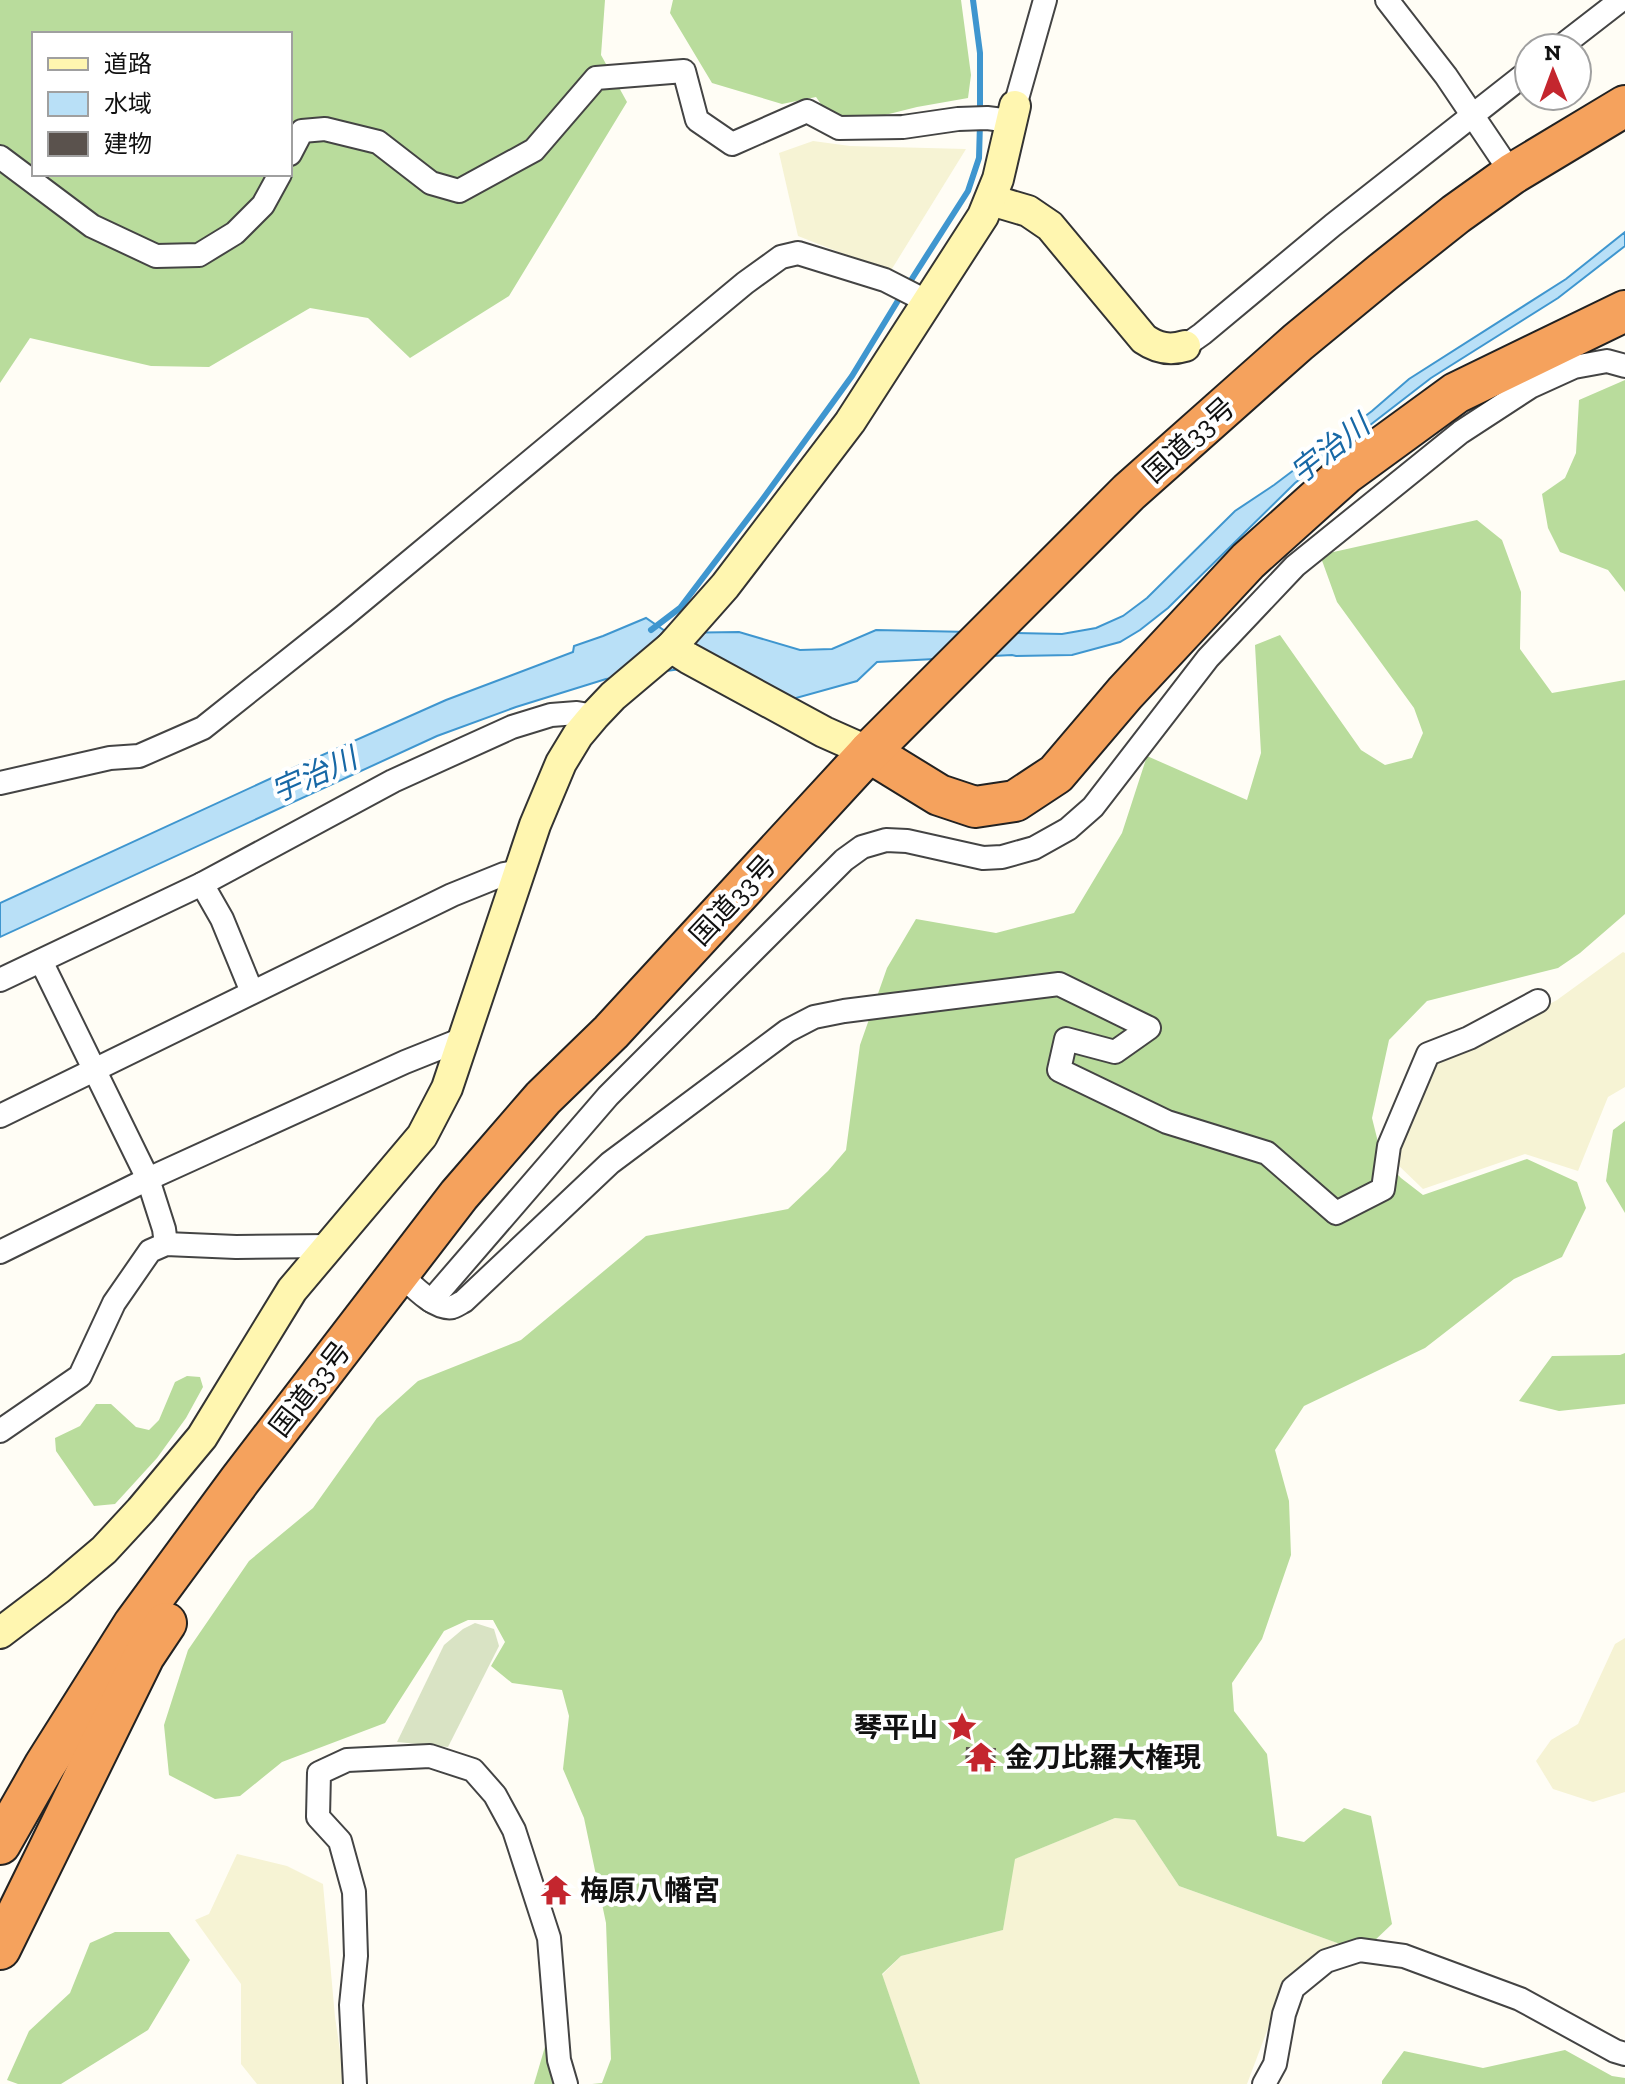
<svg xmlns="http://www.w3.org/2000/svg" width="1625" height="2084" viewBox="0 0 1625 2084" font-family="'Zilla Slab','Noto Sans JP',serif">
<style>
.farmland{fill:#f6f3d4}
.forest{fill:#b9dc9c;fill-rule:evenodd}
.cemetery{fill:#d9e3c4}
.water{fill:#b9e0f7;stroke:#3f96cf;stroke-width:2}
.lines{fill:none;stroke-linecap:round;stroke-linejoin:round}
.stream{stroke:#3f96cf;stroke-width:6}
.building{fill:#5a524d}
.street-casing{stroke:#444;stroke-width:26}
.secondary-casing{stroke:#333;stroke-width:34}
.highway-casing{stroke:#222;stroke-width:44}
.street{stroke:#fff;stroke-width:22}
.secondary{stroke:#fff6b0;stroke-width:30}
.highway{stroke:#f5a25d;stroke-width:40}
.labels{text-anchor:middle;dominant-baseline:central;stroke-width:8;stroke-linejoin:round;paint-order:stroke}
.street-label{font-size:28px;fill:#111;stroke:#fff}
.poi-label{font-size:28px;font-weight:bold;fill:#111;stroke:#fff;text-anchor:start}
.water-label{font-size:30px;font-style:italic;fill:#1768a6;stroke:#fff}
</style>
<rect width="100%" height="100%" fill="#fffdf5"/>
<!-- farmland -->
<g class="farmland">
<polygon points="813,141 850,146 966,149 890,272 798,236 779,153"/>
<polygon points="1623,952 1625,953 1625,1087 1608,1097 1578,1171 1525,1154 1423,1189 1396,1163 1429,1064 1480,1040 1557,1000"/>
<polygon points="1625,1638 1625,1792 1593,1802 1553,1789 1536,1761 1551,1740 1578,1724 1615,1644"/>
<polygon points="1115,1818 1135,1820 1179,1886 1340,1944 1300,1966 1273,2015 1247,2084 920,2084 882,1975 901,1956 1003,1930 1014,1859"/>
<polygon points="237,1854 287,1866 323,1884 335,2017 345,2084 257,2084 241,2064 241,1984 195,1920 209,1914"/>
</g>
<!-- forest -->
<g class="forest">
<path d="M0,0H605L601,55L627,102L509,296L410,358L368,318L310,308L209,367L151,366L30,338L0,383ZM34,34H290V174H34Z"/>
<polygon points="673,0 961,0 971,75 968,98 917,107 837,127 816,97 782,104 712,83 670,13"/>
<polygon points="1625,380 1625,592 1608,570 1560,552 1548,528 1542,494 1565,478 1576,453 1579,400"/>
<polygon points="1477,520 1502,540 1521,592 1520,649 1552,693 1625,680 1625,914 1580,953 1558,968 1427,1001 1389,1040 1372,1118 1382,1158 1401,1178 1423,1195 1527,1159 1577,1182 1586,1208 1562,1257 1514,1279 1425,1348 1304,1406 1275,1450 1289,1501 1291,1555 1262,1639 1232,1683 1234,1711 1267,1754 1277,1836 1304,1842 1344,1808 1371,1816 1392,1924 1372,1943 1340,1944 1179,1886 1135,1820 1115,1818 1015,1859 1003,1930 901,1956 882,1974 920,2084 592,2084 602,2083 611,2059 606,1923 584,1818 563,1769 569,1716 562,1690 512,1683 491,1666 505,1642 493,1620 468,1620 444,1631 385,1723 282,1762 240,1796 215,1799 169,1775 164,1725 188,1650 249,1561 313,1508 377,1418 418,1381 521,1340 646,1236 788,1209 828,1171 846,1150 860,1045 887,968 916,919 996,933 1074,913 1122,833 1147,756 1247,800 1261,753 1255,645 1280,635 1361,750 1385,765 1412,758 1423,733 1414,708 1337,602 1320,555"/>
<polygon points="1625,1121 1625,1213 1606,1181 1613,1130"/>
<polygon points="1625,1353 1625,1404 1559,1411 1519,1401 1552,1356 1620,1355"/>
<polygon points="187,1376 200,1377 203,1387 186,1418 157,1458 115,1504 94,1506 56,1451 55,1438 80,1426 96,1404 111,1404 136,1427 149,1430 159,1420 175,1382"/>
<polygon points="115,1932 169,1932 190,1960 148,2030 61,2084 18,2084 7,2080 29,2031 70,1993 90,1943"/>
<polygon points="547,2040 574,2084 534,2084"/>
<polygon points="1565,2050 1612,2076 1625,2078 1625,2084 1382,2084 1382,2081 1404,2051 1483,2068"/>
</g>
<!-- cemetery -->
<polygon class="cemetery" points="475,1623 494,1629 499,1646 448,1747 397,1742 444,1645 463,1629"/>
<!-- water -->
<polygon class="water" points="1625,232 1625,246 1558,298 1431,378 1295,483 1168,608 1140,630 1120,642 1072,655 1016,656 1012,655 877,662 857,681 789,700 726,663 606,679 516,707 437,736 0,937 0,903 300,765 446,700 573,652 574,646 603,636 646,618 668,633 739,632 800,650 832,649 876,630 1062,634 1096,628 1123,616 1147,598 1235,511 1274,485 1372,411 1409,379 1566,279"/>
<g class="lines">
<!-- stream -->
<g class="stream">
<polyline points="973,0 980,53 980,112"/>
<polyline points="908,285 968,191 979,158 980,123"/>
<polyline points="651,630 680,608 762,500 852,376 902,294"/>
</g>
</g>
<!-- building -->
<polygon class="building" points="966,1747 996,1748 995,1767 965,1766"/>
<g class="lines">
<!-- street casing -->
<g class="street-casing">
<g id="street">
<polyline points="1387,0 1446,76 1512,174"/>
<polyline points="1559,48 1621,0"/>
<polyline points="1015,106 1045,0"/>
<polyline points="290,154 302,131 325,129 378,142 431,183 459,191 534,150 596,78 684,71 697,120 732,144 807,111 839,128 903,127 958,119 987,118 1011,121"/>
<polyline points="0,157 92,226 156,256 199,255 235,233 263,205 280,174"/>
<polyline points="1185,346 1202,334 1333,225 1529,71"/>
<polyline points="0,783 110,758 139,756 203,728 344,616 745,283 781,257 798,253 885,280 928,302"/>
<polyline points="202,884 393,781 512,727 551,715 577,713 594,716"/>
<polyline points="41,961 148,1179 164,1229 166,1244"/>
<polyline points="0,980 202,884 222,919 252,992"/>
<polyline points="0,1116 452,895 504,874 520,871"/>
<polyline points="0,1252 148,1179 405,1062 465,1038"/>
<path d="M399,1273C411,1284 435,1311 453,1307C454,1307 462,1302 464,1301L610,1163L787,1031L814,1017L844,1011L1059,984L1149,1028L1115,1052L1066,1039L1059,1070L1167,1122L1267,1153L1336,1213L1383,1189L1389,1146L1428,1054L1469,1038L1538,1001"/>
<polyline points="431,1301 608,1096 844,860 862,847 886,840 907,841 983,858 1002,857 1034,848 1068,829 1093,807 1208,658 1295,566 1461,432 1530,387 1574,367 1607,361 1625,366"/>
<polyline points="0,1431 80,1376 114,1303 150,1251 166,1244 236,1247 329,1246"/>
<polyline points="355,2084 351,2005 356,1956 354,1892 340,1841 318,1817 319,1773 347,1760 430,1756 473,1770 495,1795 514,1830 549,1938 559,2060 566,2084"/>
<polyline points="1264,2084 1275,2064 1284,2014 1293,1988 1326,1961 1360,1950 1404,1956 1520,1999 1615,2051 1625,2054"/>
</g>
</g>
<!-- secondary casing -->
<g class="secondary-casing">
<g id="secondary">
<path d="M991,200L1028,211L1050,226L1144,339C1157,348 1169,351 1185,346"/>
<polyline points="671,647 688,658 824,732 869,752"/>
<polyline points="0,1633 58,1589 104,1550 141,1510 202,1437 292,1290 422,1136 447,1088 535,825 561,763 578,735 594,716 613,696 671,647 725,586 850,422 983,216 998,179 1015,106"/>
</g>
</g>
<!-- highway casing -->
<g class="highway-casing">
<g id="highway">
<polyline points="869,752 939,795 975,807 1015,801 1056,774 1125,693 1248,561 1345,474 1456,393 1625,311"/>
<polyline points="0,1844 45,1765 134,1624 240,1480 459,1195 543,1098 611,1032 869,752 1129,492 1298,342 1383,272 1456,214 1512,174 1625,106"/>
<polyline points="0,1949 144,1656 166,1623"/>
</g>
</g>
<!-- street -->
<use href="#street" class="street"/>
<!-- secondary -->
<use href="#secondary" class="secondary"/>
<!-- highway -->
<use href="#highway" class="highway"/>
</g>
<!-- icons -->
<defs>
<g id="sight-bare" transform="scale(2.4)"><path d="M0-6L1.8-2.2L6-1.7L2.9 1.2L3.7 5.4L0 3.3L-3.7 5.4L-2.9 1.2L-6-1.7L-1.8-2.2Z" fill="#c4262e" stroke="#fff" stroke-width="2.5" paint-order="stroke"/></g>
<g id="temple-bare" transform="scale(2.4)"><path d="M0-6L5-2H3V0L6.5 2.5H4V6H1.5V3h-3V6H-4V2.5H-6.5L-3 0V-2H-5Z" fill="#c4262e" stroke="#fff" stroke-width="2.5" paint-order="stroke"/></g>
</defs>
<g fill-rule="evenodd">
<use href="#sight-bare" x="962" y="1727"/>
<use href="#temple-bare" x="981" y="1757"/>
<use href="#temple-bare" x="556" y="1890"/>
</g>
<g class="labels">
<!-- street labels -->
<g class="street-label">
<text transform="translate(1189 440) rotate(-42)">国道33号</text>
<text transform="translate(733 900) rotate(-47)">国道33号</text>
<text transform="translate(310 1389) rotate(-52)">国道33号</text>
</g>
<!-- poi labels -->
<g class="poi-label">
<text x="938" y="1727" text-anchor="end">琴平山</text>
<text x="1005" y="1757">金刀比羅大権現</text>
<text x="580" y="1890">梅原八幡宮</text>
</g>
<!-- water labels -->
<g class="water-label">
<text transform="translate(1330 449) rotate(-38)">宇治川</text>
<text transform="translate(314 775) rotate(-24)">宇治川</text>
</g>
</g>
<!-- legend -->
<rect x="32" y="32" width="260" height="144" fill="#ffffff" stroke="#a0a0a0" stroke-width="2"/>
<rect x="48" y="58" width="40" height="12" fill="#fff6b0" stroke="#a0a0a0" stroke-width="2"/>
<text x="104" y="72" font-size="24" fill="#111111">道路</text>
<rect x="48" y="92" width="40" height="24" fill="#b9e0f7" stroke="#a0a0a0" stroke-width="2"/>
<text x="104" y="112" font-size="24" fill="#111111">水域</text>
<rect x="48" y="132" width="40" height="24" fill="#5a524d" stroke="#a0a0a0" stroke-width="2"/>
<text x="104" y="152" font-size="24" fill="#111111">建物</text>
<!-- north arrow -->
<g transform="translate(1553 72) rotate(359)"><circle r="38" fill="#ffffff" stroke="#a0a0a0" stroke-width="2"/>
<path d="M0-6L14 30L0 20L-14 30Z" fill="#c4262e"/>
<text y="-12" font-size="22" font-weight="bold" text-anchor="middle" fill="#111111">N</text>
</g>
</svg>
